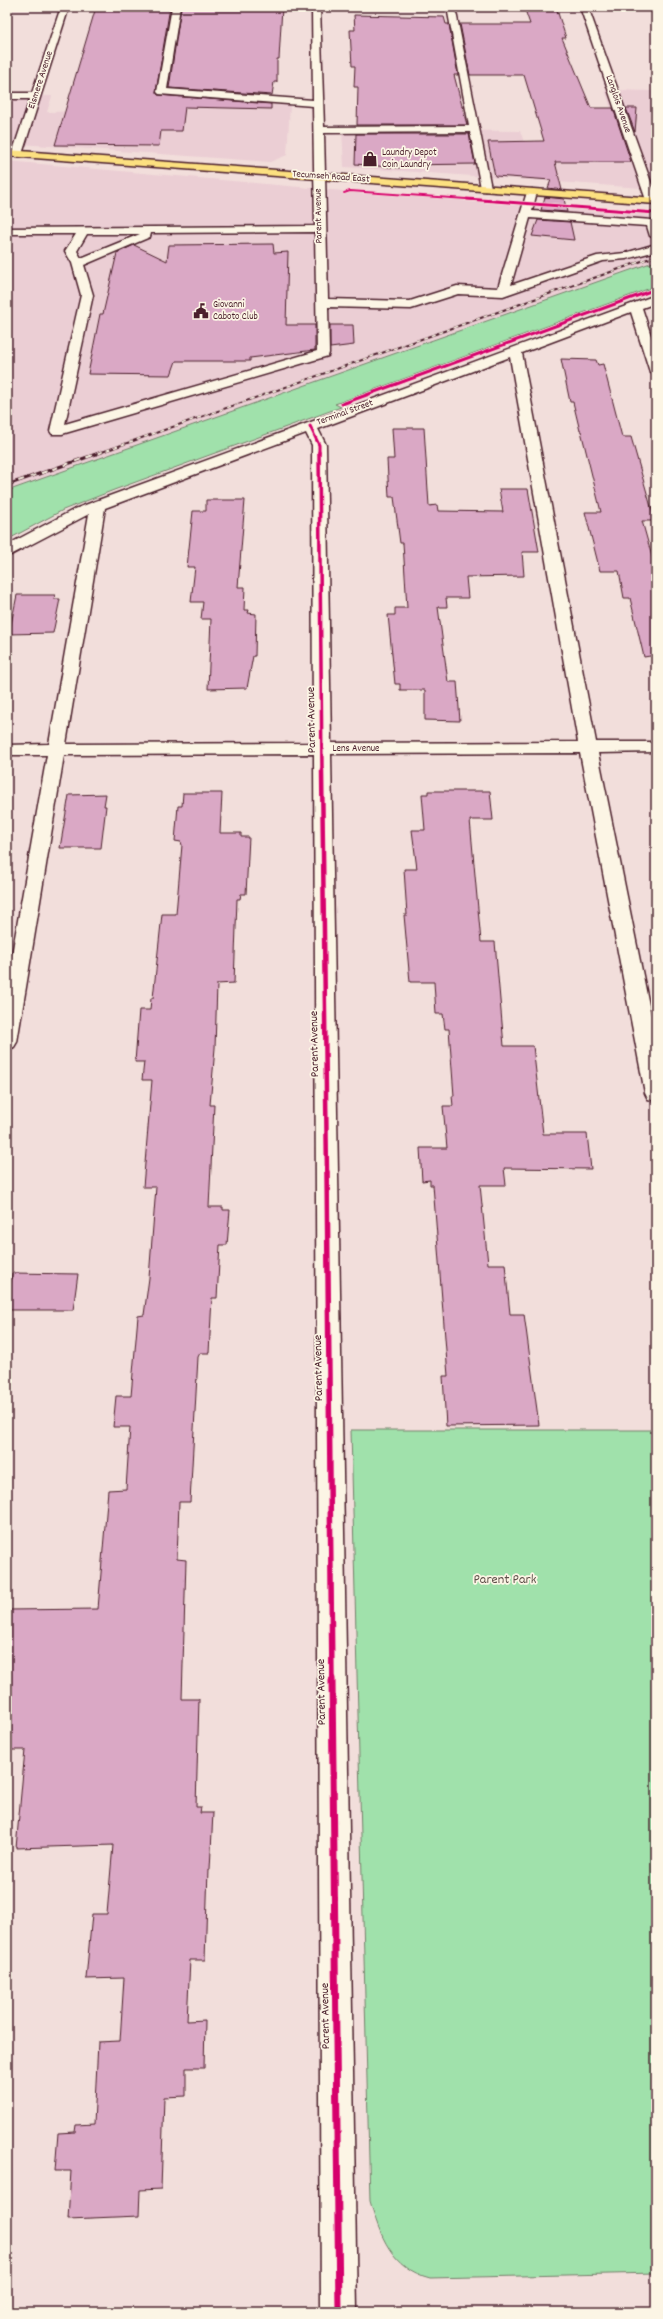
<svg xmlns="http://www.w3.org/2000/svg" width="663" height="2319" viewBox="0 0 663 2319" font-family="Dekko,sans-serif">
<style>
.built{fill:#ebced4}
.green{fill:#a0e1ab;stroke:#75806b}
.building{fill:#daa8c5;stroke:#4a1f2b}
.lines{fill:none;stroke-linecap:round;stroke-linejoin:round}
.minor-casing{stroke:#4a1f2b;stroke-width:3}
.major-casing{stroke:#4a1f2b;stroke-width:3}
.minor{fill:#fcf5e5;fill-rule:evenodd}
.major{fill:#fce080;fill-rule:evenodd}
.rail-far1-casing{stroke:#4a1f2b;stroke-width:2}
.rail-casing{stroke:#4a1f2b;stroke-width:3}
.rail-far1{stroke:#fcf5e5;stroke-width:1.5;stroke-dasharray:4;stroke-linecap:butt}
.rail{stroke:#fcf5e5;stroke-width:2;stroke-dasharray:6;stroke-linecap:butt}
.cycleway-far5-casing{stroke:#fcf5e5;stroke-width:3}
.cycleway-far4-casing{stroke:#fcf5e5;stroke-width:4.5}
.cycleway-far3-casing{stroke:#fcf5e5;stroke-width:5.5}
.cycleway-far2-casing{stroke:#fcf5e5;stroke-width:6}
.cycleway-far1-casing{stroke:#fcf5e5;stroke-width:8}
.cycleway-casing{stroke:#fcf5e5;stroke-width:10}
.cycleway-far5{stroke:#d6006c;stroke-width:2}
.cycleway-far4{stroke:#d6006c;stroke-width:3}
.cycleway-far3{stroke:#d6006c;stroke-width:3.5}
.cycleway-far2{stroke:#d6006c;stroke-width:4.5}
.cycleway-far1{stroke:#d6006c;stroke-width:5.5}
.cycleway{stroke:#d6006c;stroke-width:7}
.labels{text-anchor:middle;dominant-baseline:central;stroke-width:3.5;stroke-linejoin:round;paint-order:stroke}
.far-street-label{font-size:10px;fill:#4a1f2b;stroke:#fcf5e5}
.far-poi-label{font-size:10px;fill:#4a1f2b;stroke:#fcf5e5;text-anchor:start}
.street-label{font-size:12px;fill:#4a1f2b;stroke:#fcf5e5}
.near-park-label{font-size:14px;fill:#60504b;stroke:#fcf5e5}
</style>
<rect width="100%" height="100%" fill="#f2dedb"/>
<filter id="ink" filterUnits="userSpaceOnUse"><feTurbulence type="fractalNoise" baseFrequency=".025" numOctaves="2"/><feDisplacementMap in="SourceGraphic" scale="8" xChannelSelector="R" yChannelSelector="G"/><feConvolveMatrix kernelMatrix="1 2 1 2 8 2 1 2 1" color-interpolation-filters="sRGB"/></filter>
<g filter="url(#ink)">
<!-- built -->
<g class="built">
<polygon points="605,90 656,91 656,189 344,167 342,129 520,131 527,150 624,151"/>
<polygon points="7,96 52,96 47,112 164,109 166,96 290,105 287,155 270,162 7,143"/>
<polygon points="7,161 344,191 359,190 656,211 656,261 7,491"/>
</g>
<!-- green -->
<g class="green">
<polygon points="656,261 656,286 335,404 341,407 114,490 63,510 7,540 7,491"/>
<path d="M351,1430H656V2273L430,2278C391,2268 380,2235 370,2201Z"/>
</g>
<!-- building -->
<g class="building">
<polygon points="96,7 170,7 156,92 158,95 271,104 271,109 185,107 182,131 161,131 159,146 55,145"/>
<polygon points="181,7 282,7 279,59 277,59 277,82 274,82 272,95 169,88"/>
<polygon points="524,7 556,7 566,38 562,38 591,108 613,108 631,162 555,162 562,190 548,188 551,180 495,176 488,142 544,141 524,75 470,75 460,24 530,24"/>
<polygon points="354,15 444,17 446,24 449,24 458,75 454,75 467,125 357,125 358,87 354,87 355,66 352,66 350,30 355,30"/>
<polygon points="626,108 637,108 635,132"/>
<polygon points="356,134 469,134 475,164 400,165 400,168 355,164"/>
<polygon points="545,197 564,199 567,212 541,210"/>
<polygon points="538,220 570,222 574,240 532,236"/>
<polygon points="273,244 274,253 288,252 286,325 315,325 315,350 250,358 250,361 176,361 171,375 88,374 100,314 103,314 117,253 134,245 167,261 169,245"/>
<polygon points="330,325 353,325 354,345 330,348"/>
<polygon points="561,359 596,360 598,365 603,364 622,437 631,437 655,521 642,521 656,571 656,655 644,657 630,598 624,598 619,571 600,571 585,512 601,512 581,431 580,431 573,402 570,402"/>
<polygon points="392,428 424,428 429,506 437,505 438,511 503,512 499,489 528,489 539,552 522,552 524,576 466,577 468,598 446,598 447,607 438,607 448,682 457,682 460,721 425,720 425,690 400,690 400,684 395,684 388,615 395,615 395,608 407,608 403,543 400,543 394,497 389,497 387,459 394,459"/>
<polygon points="206,500 245,500 238,587 245,587 244,610 249,610 248,613 256,614 255,656 253,656 247,688 208,689 211,619 201,619 203,602 191,602 195,567 187,567 193,511 206,511"/>
<polygon points="17,595 55,595 54,599 60,599 53,633 9,634"/>
<polygon points="428,791 490,791 493,820 470,820 481,942 495,942 504,1046 533,1046 543,1134 587,1134 591,1169 504,1168 506,1185 480,1185 488,1264 505,1264 510,1314 524,1314 539,1425 446,1426 443,1376 448,1376 433,1185 430,1185 430,1180 422,1181 420,1148 447,1148 443,1106 453,1106 452,1096 454,1096 449,1029 445,1029 443,1014 436,1014 434,982 410,982 404,915 407,915 404,869 417,869 412,830 425,830 422,794 428,794"/>
<polygon points="183,793 222,793 220,833 241,833 241,837 249,837 246,894 241,894 240,899 237,899 234,983 217,984 215,1048 210,1105 214,1105 209,1207 223,1207 223,1210 230,1210 227,1245 220,1245 217,1298 212,1298 209,1353 200,1353 198,1357 190,1502 179,1502 177,1559 186,1560 182,1699 199,1699 196,1807 201,1807 200,1813 213,1813 210,1869 208,1869 205,1960 190,1960 187,2021 205,2020 204,2068 186,2068 186,2096 164,2097 161,2189 140,2190 139,2216 68,2219 71,2171 55,2171 58,2133 75,2132 76,2125 94,2124 98,2042 120,2041 124,1978 86,1979 92,1914 107,1914 113,1845 16,1848 25,1750 7,1750 7,1610 98,1609 108,1490 126,1489 130,1427 113,1427 116,1396 131,1396 138,1316 144,1315 149,1278 156,1187 143,1187 152,1080 142,1080 144,1062 135,1062 139,1010 150,1010 151,998 153,998 162,914 176,914 182,845 181,842 175,841 178,806 182,806"/>
<polygon points="106,794 104,806 106,806 101,848 60,848 69,795"/>
<polygon points="12,1273 78,1274 73,1310 7,1310"/>
</g>
<g class="lines">
<!-- minor casing -->
<g class="minor-casing">
<g id="minor">
<polygon points="61,7 69,7 22,154 17,157 13,156 12,154 30,99 7,99 7,93 32,93"/>
<path d="M172,7H180L167,89L313,100L312,7H320L324,127L469,126L447,7H455L491,188L486,191L481,188L470,132L324,133L328,299L410,301L457,286L498,288L527,192L532,189L537,192L532,211L652,220L656,221V239L650,236L647,226L530,218L511,285L597,256L625,253L656,244V251L626,259L603,261L503,296L458,294L411,309L328,307L329,353L328,356L62,434H52L50,431L81,295L72,263L65,251L76,234H7V228L315,226L313,106L159,94L157,92ZM315,232L317,351L65,424L93,295L84,265L150,237L151,233ZM87,234H140L81,258L77,251Z"/>
<polygon points="580,7 588,7 656,196 656,202 652,203 646,200"/>
<path d="M656,295V303L642,308L656,351V376L650,372L631,312L522,353L596,742H656V752L598,753L656,1040V1101L648,1099L645,1093L580,753L331,754L357,2312H321L314,754L64,755L17,1042L14,1047L7,1050V983L47,755H7V745L49,744L89,514L7,557V545L75,509L93,502ZM510,357L578,742L331,743L326,445L318,429ZM306,433L312,445L313,743L66,744L105,508Z"/>
</g>
</g>
<!-- major casing -->
<g class="major-casing">
<polygon id="major" points="7,150 656,198 656,204 7,156"/>
</g>
<!-- minor -->
<use href="#minor" class="minor"/>
<!-- major -->
<use href="#major" class="major"/>
<!-- rail-far1 casing -->
<g class="rail-far1-casing">
<polyline id="rail-far1" points="99,453 656,256"/>
</g>
<!-- rail casing -->
<g class="rail-casing">
<polyline id="rail" points="7,485 102,452"/>
</g>
<!-- rail-far1 -->
<use href="#rail-far1" class="rail-far1"/>
<!-- rail -->
<use href="#rail" class="rail"/>
<!-- cycleway-far5 casing -->
<g class="cycleway-far5-casing">
<polyline id="cycleway-far5" points="344,193 350,191 481,200"/>
</g>
<!-- cycleway-far4 casing -->
<g class="cycleway-far4-casing">
<g id="cycleway-far4">
<polyline points="467,199 656,213"/>
<polyline points="342,404 656,289"/>
<polyline points="310,426 319,445 319,453"/>
</g>
</g>
<!-- cycleway-far3 casing -->
<g class="cycleway-far3-casing">
<polyline id="cycleway-far3" points="319,452 322,771"/>
</g>
<!-- cycleway-far2 casing -->
<g class="cycleway-far2-casing">
<polyline id="cycleway-far2" points="322,770 327,1173"/>
</g>
<!-- cycleway-far1 casing -->
<g class="cycleway-far1-casing">
<polyline id="cycleway-far1" points="327,1172 332,1680"/>
</g>
<!-- cycleway casing -->
<g class="cycleway-casing">
<polyline id="cycleway" points="332,1679 339,2312"/>
</g>
<!-- cycleway-far5 -->
<use href="#cycleway-far5" class="cycleway-far5"/>
<!-- cycleway-far4 -->
<use href="#cycleway-far4" class="cycleway-far4"/>
<!-- cycleway-far3 -->
<use href="#cycleway-far3" class="cycleway-far3"/>
<!-- cycleway-far2 -->
<use href="#cycleway-far2" class="cycleway-far2"/>
<!-- cycleway-far1 -->
<use href="#cycleway-far1" class="cycleway-far1"/>
<!-- cycleway -->
<use href="#cycleway" class="cycleway"/>
</g>
</g>
<!-- icons -->
<defs>
<g id="shop-bare" transform="scale(1.2)"><path d="M-5-2.5h2.3a2.7 3.5 0 0 1 5.4 0H5L5.5 6h-11ZM-1.5-2.5h3a1.5 2.3 0 0 0-3 0Z" fill="#4a1f2b" stroke="#fcf5e5" stroke-width="2.5" paint-order="stroke"/></g>
<g id="civic-bare" transform="scale(1.2)"><path d="M-.6-6.5H3V-4.5H.6V-3L4-1V1h2V6H-6V1h2V-1L-.6-3ZM-1.2 2.5V6h2.4V2.5Z" fill="#4a1f2b" stroke="#fcf5e5" stroke-width="2.5" paint-order="stroke"/></g>
</defs>
<g fill-rule="evenodd">
<use href="#shop-bare" x="370" y="159"/>
<use href="#civic-bare" x="201" y="311"/>
</g>
<g class="labels">
<!-- far-street labels -->
<g class="far-street-label">
<text transform="translate(41 80) rotate(-72)">Elsmere Avenue</text>
<text transform="translate(618 104) rotate(71)">Langlois Avenue</text>
<text transform="translate(331 177) rotate(4)">Tecumseh Road East</text>
<text transform="translate(319 216) rotate(-91)">Parent Avenue</text>
<text transform="translate(345 413) rotate(-20)">Terminal Street</text>
<text x="356" y="749">Lens Avenue</text>
</g>
<!-- far-poi labels -->
<g class="far-poi-label">
<text x="382" y="153">Laundry Depot<tspan x="382" dy="12">Coin Laundry</tspan></text>
<text x="213" y="305">Giovanni<tspan x="213" dy="12">Caboto Club</tspan></text>
</g>
<!-- street labels -->
<g class="street-label">
<text transform="translate(312 720) rotate(-91)">Parent Avenue</text>
<text transform="translate(315 1044) rotate(-91)">Parent Avenue</text>
<text transform="translate(319 1368) rotate(-91)">Parent Avenue</text>
<text transform="translate(322 1692) rotate(-91)">Parent Avenue</text>
<text transform="translate(326 2016) rotate(-91)">Parent Avenue</text>
</g>
<!-- near-park labels -->
<g class="near-park-label">
<text x="505" y="1580">Parent Park</text>
</g>
</g>
<!-- margin -->
<rect width="663" height="2319" fill="none" stroke="#fcf5e5" stroke-width="24"/>
<rect x="12" y="12" width="639" height="2295" fill="none" stroke="#4a1f2b" stroke-width="1.5" filter="url(#ink)"/>
</svg>
